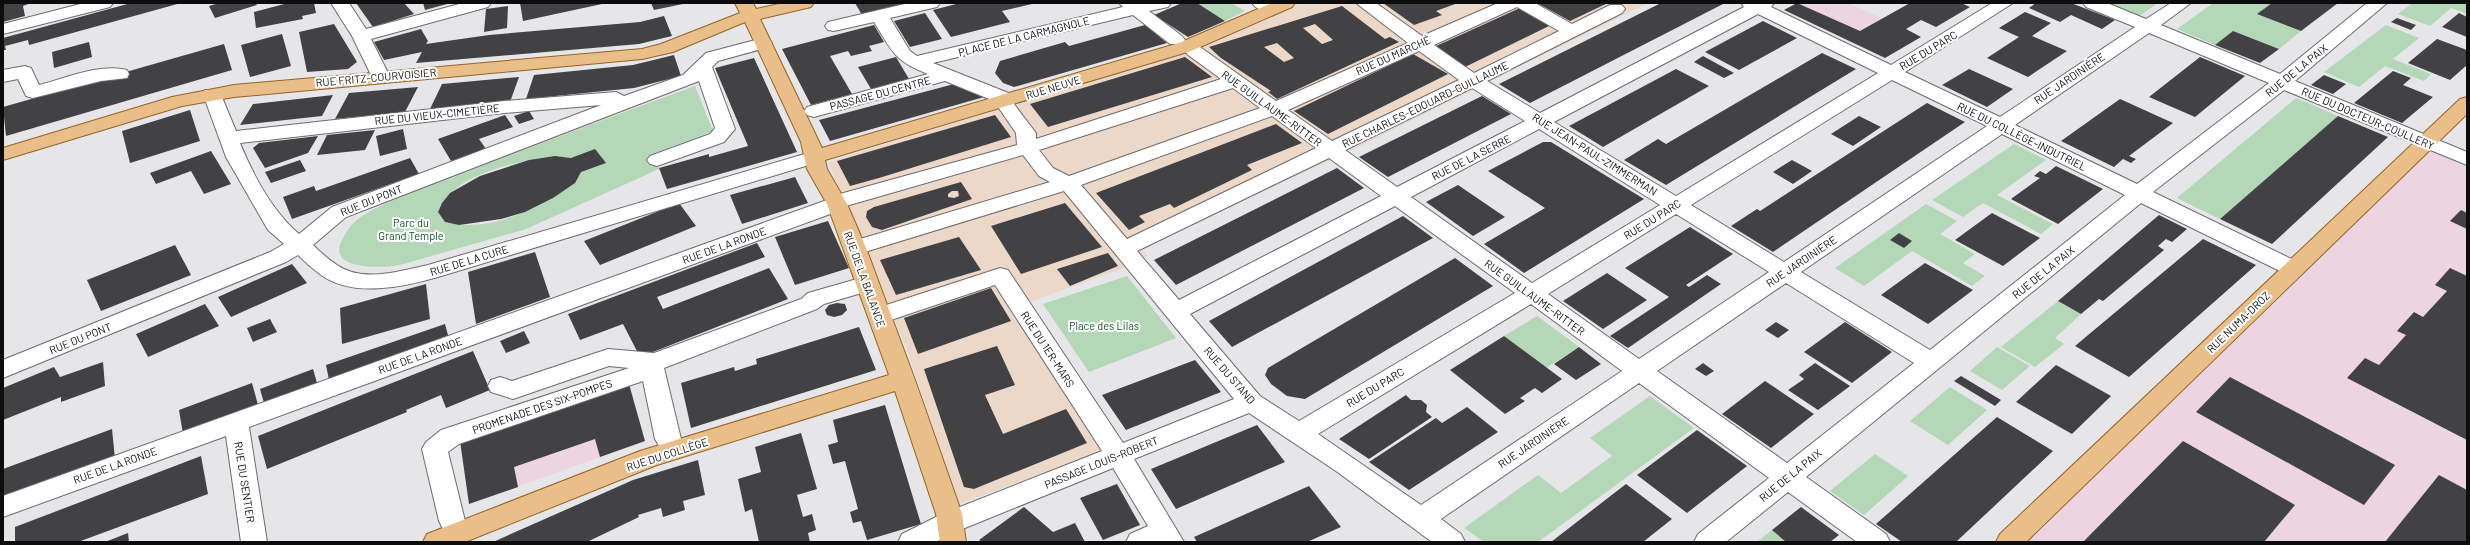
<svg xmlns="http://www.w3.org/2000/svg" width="2470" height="545" viewBox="0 0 2470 545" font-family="Barlow,sans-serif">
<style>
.commercial{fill:#ecd8c9}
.education{fill:#ecd5e1}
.green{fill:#b3d7b7;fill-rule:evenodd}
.building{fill:#424244;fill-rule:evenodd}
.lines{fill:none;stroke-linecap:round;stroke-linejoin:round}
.minor-casing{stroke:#6c6c6e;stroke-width:2}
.major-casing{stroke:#926429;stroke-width:2}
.minor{fill:#fff;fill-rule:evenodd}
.major{fill:#e9be88;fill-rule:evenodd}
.labels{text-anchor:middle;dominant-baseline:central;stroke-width:4;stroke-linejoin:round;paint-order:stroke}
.street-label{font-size:11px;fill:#0c0c0c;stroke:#fff}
.park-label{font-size:11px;fill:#0f5221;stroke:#fff}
</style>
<rect width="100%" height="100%" fill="#e6e6e8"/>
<!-- commercial -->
<polygon class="commercial" points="1300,3 1648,3 1344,154 1140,247 1148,256 1124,268 1015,307 1104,451 959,504 906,347 828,162 1181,52"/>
<!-- education -->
<g class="education">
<polygon points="1797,3 1848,3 1882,18 1846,39 1784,10"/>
<polygon points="2426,142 2467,159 2467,542 2008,542"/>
<polygon points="629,384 645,441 469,504 460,441"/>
</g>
<!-- green -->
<g class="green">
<polygon points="1197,3 1231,3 1245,11 1225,21"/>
<polygon points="2108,3 2158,3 2139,16"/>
<polygon points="2213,3 2272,3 2257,14 2301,31 2279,49 2233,31 2215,45 2177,29"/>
<polygon points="2412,3 2467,3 2467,14 2451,8 2430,26 2398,14"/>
<polygon points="2386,25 2419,38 2393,59 2431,74 2424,81 2385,66 2359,87 2324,72"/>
<path d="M695,86L713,131L652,154L659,169L526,229L400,265C384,268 326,271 342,240C347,230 352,223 361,217C393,196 432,186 467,172C543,142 619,114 695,86ZM555,156L571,158L575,183C539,208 490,234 445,222L438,212C451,174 520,161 555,156Z"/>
<polygon points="2296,98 2338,116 2220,219 2177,198"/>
<polygon points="2014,144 2046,160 1997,195 2053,224 2041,234 1983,203 1963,217 1932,200"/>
<polygon points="1926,204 1957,221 1940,234 1975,254 1963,263 1985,276 1972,286 1912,251 1864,286 1835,268"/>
<polygon points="1127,276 1176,338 1089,372 1043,304"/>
<polygon points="2058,301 2081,314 2055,338 2064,344 2035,367 2001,347"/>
<polygon points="1537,316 1579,347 1546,368 1504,336"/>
<polygon points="1997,347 2030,366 2002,390 1970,371"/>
<polygon points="1950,387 1987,410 1948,445 1910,421"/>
<polygon points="1650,396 1694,428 1538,542 1484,542 1464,528 1538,475 1561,493 1612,456 1590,438"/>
<polygon points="1875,454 1908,476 1864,515 1830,491"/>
<polygon points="1772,530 1786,542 1757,542"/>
</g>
<!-- building -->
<g class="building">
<polygon points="3,3 31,3 23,6 25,16 3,22"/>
<polygon points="131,3 181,3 29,45 28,40 5,46 6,50 3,50 3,38"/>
<polygon points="219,3 256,3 257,5 215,18 209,6"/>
<polygon points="288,3 314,3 316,13 302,16 303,19 256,28 254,12"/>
<polygon points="356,3 404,3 414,14 373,27"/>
<polygon points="423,3 451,3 425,10"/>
<polygon points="520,3 602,3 602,4 523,21"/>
<polygon points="651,3 683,3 683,4 654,10"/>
<polygon points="855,3 909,3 909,4 862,15"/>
<polygon points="960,3 1032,3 1032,4 1002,11 1010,22 951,37 933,10"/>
<polygon points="1182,3 1197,3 1225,21 1188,37 1154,15"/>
<polygon points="1383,3 1458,3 1436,11 1442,15 1414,25"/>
<polygon points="1537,3 1608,3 1570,21"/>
<polygon points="1661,3 1725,3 1530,103 1499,84"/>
<polygon points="1797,3 1860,31 1910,3 1961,3 1970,7 1936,27 1921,20 1906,29 1921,37 1885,58 1784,10"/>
<polygon points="2036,3 2071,3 2115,20 2102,29 2071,15 2060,22 2029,8"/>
<polygon points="2272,3 2338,3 2301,31 2257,14"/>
<polygon points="508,6 507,28 484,32 486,9"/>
<path d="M1342,6L1385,39L1390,37L1399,42L1277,99L1268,92L1271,91L1221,58L1209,47ZM1315,24L1333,40L1322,44L1303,28ZM1277,43L1294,58L1284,62L1264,47Z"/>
<polygon points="1520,8 1551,25 1465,67 1434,47"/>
<polygon points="2025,12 2051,23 2032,36 2067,51 2028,77 1987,58 2019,37 1999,28"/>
<polygon points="925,13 942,39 910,47 894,21"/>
<polygon points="2459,13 2467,17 2467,37 2442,27"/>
<polygon points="664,16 672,36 639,44 416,63 422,52 384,60 374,42 421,29 428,41 426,44 489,35 640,22"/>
<polygon points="2397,18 2416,25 2411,30 2391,22"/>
<polygon points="1763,21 1797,38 1739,70 1705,52"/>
<polygon points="334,24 357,62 348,69 307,72 299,32"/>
<polygon points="874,25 884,42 869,46 872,51 851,56 848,51 830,56 852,94 811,105 782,49"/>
<polygon points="1145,25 1167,43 1014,87 1003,83 995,73 1000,61 1065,42 1069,46"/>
<polygon points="2233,31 2279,49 2260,63 2215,45"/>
<polygon points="282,34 291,66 250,77 241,45"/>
<polygon points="2437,39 2467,50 2467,65 2450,80 2408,63"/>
<polygon points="89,42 92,57 54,68 52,52"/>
<polygon points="224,44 232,70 6,136 3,107"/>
<polygon points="1822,53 1856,69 1666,185 1624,160 1658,139 1666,144"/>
<polygon points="1413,54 1448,74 1328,134 1294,111"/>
<polygon points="674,55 681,76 634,88 526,99 534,75 633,65"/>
<polygon points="1703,56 1734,73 1724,78 1694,62"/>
<polygon points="896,57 909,79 871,89 858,67"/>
<polygon points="1185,57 1212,77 1048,127 1030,104"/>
<polygon points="2200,57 2245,76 2195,117 2149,97"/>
<polygon points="754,58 797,152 667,189 659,168 709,154 709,157 748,146 715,68"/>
<polygon points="1676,69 1709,86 1603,147 1569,126"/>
<polygon points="1969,69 2013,89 1987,107 1942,85"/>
<polygon points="2393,71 2411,78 2403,85 2433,97 2402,123 2354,103"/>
<polygon points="2324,75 2346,84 2333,94 2311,85"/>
<polygon points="519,77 510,102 430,109 442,84"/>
<polygon points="954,84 984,97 830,141 819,120"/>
<polygon points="418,87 405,112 335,119 349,93"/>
<polygon points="333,95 322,116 240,125 253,104"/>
<polygon points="1482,96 1511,114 1388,177 1359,157"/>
<polygon points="2120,99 2173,123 2129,156 2136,159 2131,163 2123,159 2114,167 2061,141"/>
<polygon points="1927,103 1965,122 1773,252 1731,226 1757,209 1760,211"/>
<polygon points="190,110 200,141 130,163 122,131"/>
<polygon points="529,111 534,119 519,124 514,116"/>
<polygon points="505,115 513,127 479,139 486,149 451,161 438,139"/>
<polygon points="995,115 1011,137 879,178 850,186 837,161"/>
<polygon points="1859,116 1881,127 1853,146 1831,134"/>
<polygon points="2338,116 2388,137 2272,244 2220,219"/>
<polygon points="1276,124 1302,143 1247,165 1252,170 1174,208 1170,204 1139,216 1145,222 1129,230 1096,193"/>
<polygon points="403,129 407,149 380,156 376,136"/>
<polygon points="375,130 365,150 317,155 327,135"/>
<polygon points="318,136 308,153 265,168 253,148 259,143"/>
<polygon points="1543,142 1551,142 1644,199 1524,273 1484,244 1545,208 1488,171"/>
<polygon points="595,149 606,163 581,172 575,183 553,198 525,212 501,219 459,225 445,222 438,212 442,203 450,193 480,176 529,160 555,156 571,158"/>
<polygon points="211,151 231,184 204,194 191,171 156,184 150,173"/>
<polygon points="410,158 419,174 292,219 283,197 314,186 316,191"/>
<polygon points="300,160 306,171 271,183 265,172"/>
<polygon points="1792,160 1812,171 1793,184 1773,172"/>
<polygon points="2056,166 2103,189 2058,224 2011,199 2040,178 2034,176 2040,171 2046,174"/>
<polygon points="1337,168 1364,188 1176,285 1154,260"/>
<polygon points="795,177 808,203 742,224 730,195"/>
<path d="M961,182L972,199L882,230L872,227L866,217L867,211L874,207ZM952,191H958L959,196L954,198L948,197V194Z"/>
<polygon points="1458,185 1505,217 1473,236 1426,202"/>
<polygon points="679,203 696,226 600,265 584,241"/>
<polygon points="1065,203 1102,247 1021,274 991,226"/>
<polygon points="2461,210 2467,213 2467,229 2450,221"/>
<polygon points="1992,213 2040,238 2003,266 1955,240"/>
<polygon points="2159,215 2187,229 2172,242 2166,239 2158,246 2164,250 2103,301 2099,299 2081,314 2058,301"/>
<polygon points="1403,216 1433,238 1232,347 1209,321"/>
<polygon points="828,221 849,268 795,285 775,237"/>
<polygon points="1690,227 1733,254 1686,285 1689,287 1707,275 1721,284 1628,348 1610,336 1669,297 1625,268"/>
<polygon points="1899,233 1912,241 1904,248 1890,240"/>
<polygon points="959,237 981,270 896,295 880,260"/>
<polygon points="2203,239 2256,265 2129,377 2075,346"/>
<polygon points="757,243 765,257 657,297 663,309 769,268 788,299 640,357 623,324 580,340 568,314"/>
<polygon points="175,245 191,275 101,311 87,280"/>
<polygon points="535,252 550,297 476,324 468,272"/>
<polygon points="1108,253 1118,266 1070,286 1057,269"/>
<polygon points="1455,258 1493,286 1305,399 1287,396 1271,384 1265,375 1268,368"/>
<polygon points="1925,263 1973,290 1928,324 1881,295"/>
<polygon points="292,264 307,283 231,317 218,297"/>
<polygon points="2450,268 2467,276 2467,440 2347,378 2365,358 2379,365 2406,335 2397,331 2414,312 2423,317 2447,291 2435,285"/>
<polygon points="1607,273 1647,300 1603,329 1563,301"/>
<polygon points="426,284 430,319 342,344 340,308"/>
<polygon points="991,288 1011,321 918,354 904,318"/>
<polygon points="837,303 845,304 847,310 842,315 834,317 827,315 825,310 829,305"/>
<polygon points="205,304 219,326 148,357 136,334"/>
<polygon points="270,319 277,332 253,342 247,328"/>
<polygon points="1776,322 1789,330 1778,338 1765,330"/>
<polygon points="1845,322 1892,352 1852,383 1804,352"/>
<polygon points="445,324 449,339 329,380 326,365"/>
<polygon points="859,327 876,370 691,428 681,383 734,367 735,371 757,364 756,359"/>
<polygon points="524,331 530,343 506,353 500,341"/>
<polygon points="1504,336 1562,379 1542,393 1535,388 1520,398 1525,401 1505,414 1450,370"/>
<polygon points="997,346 1015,385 985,395 1003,434 1066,409 1087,443 974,489 964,487 924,369"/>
<polygon points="1579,347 1601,364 1576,380 1554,364"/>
<polygon points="473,351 490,390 446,408 441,395 406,410 407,412 267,469 258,436"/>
<polygon points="1195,360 1221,392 1126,430 1102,395"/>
<polygon points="103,362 105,386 61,402 61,397 3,420 3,388 54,367 60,377"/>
<polygon points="1703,363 1714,371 1706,376 1695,369"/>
<polygon points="1815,363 1850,386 1818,410 1788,390 1804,379 1799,375"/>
<polygon points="2056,365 2111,396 2072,434 2016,402"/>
<polygon points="313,369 317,383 264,403 260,389"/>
<polygon points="1961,376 2001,400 1995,406 1954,381"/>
<polygon points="2230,377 2395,465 2364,505 2196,412"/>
<polygon points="1765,381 1814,414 1771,448 1722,414"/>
<polygon points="252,383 258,405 183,434 179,410"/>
<polygon points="629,384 645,441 600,457 595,439 514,467 518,487 469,504 460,441"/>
<polygon points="1406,395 1411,400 1421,400 1427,405 1426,412 1432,417 1369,459 1339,439"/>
<polygon points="885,405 921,524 867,540 861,521 853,523 850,512 858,509 845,461 833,464 828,445 838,442 833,420"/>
<polygon points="1467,407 1498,432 1409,490 1369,462 1436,418 1442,423"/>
<polygon points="1997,417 2053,451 1956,542 1902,542 1876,524"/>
<polygon points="1257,425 1285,462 1176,509 1151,469"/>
<polygon points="112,429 115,459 3,501 3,469"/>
<polygon points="1697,430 1747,466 1687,513 1637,475"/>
<polygon points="801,433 817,489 797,495 803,517 812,514 816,530 808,533 810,542 759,542 752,509 745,512 738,479 761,472 755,447"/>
<polygon points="2183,441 2295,505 2264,542 2083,542"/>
<polygon points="201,456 208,494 78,542 15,542 15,527"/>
<polygon points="698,460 705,495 683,501 685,510 663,517 661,508 638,515 639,517 587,542 493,542 633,480"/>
<polygon points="2439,475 2467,490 2467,542 2385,542"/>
<polygon points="1117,484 1140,525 1103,540 1080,498"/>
<polygon points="1626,484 1672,519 1643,542 1551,542"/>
<polygon points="1309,486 1341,527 1307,542 1197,542 1194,537"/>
<polygon points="1024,507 1053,532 1075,523 1085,542 982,542 979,540"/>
<polygon points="1801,507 1839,535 1830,542 1786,542 1772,530"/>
<polygon points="128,533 129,542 105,542"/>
</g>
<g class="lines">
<!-- minor casing -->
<g class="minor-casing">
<g id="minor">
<polygon points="84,3 113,3 110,7 3,34 3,24"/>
<polygon points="331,3 349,3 366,29 463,3 491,3 488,7 371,39 390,77 388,81 374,81 372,77 352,36"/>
<path d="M909,3H940L937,7L890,18L910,51L917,56L1123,7L1119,3H1171L1168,7L1149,11L1182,36L1185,40L1182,44H1170L1133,15L933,63L1016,96L1018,100L1014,104L1036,133V139L1221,79L1188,55L1185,51L1188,47H1200L1276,101L1408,43L1356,3H1376L1422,36L1498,3H1535L1572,24L1610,5H1622L1625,9L1622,13L1487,81L1540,113L1744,7L1741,3H1774L1771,7L1891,65L1992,3H2013L1905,72L2000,117L2135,27L2086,7L2083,3H2107L2146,19L2171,3H2191L2161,25L2280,74L2367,3H2387L2295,81L2467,152V165L2284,90L2153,192L2302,264L2305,269L2302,274L2294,276L2286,274L2141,203L1806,477L1886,534L1890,542H1857L1788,492L1726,542H1694L1698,534L1769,478L1639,383L1441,519L1461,534L1465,542H1432L1336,471L1249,413L1134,459L1184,542H1126L1130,534L1148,526L1113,468L960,530L936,542H898L902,534L942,514L1102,451L995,285L879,324L871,322L868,316L871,310L1000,268L1008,270L1123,443L1234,399L1064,191L855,255L847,253L844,248L847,243L1050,182L1039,176L1023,155L846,206L844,209L249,427L267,542H241L226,436L3,517V496L827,200L829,197L1017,145L1016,133L994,101L945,81L814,117L807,115L804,111L807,107L928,74C894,61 892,51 874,22L834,31L828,30L825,26L828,22ZM1517,7L1559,31L1474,73L1434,45ZM1758,14L1878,73L1676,196L1554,122ZM2149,33L2269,83L2137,184L2015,125ZM1419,51L1459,80L1332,141L1288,110ZM1892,80L1987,126L1784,262L1691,205ZM1233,88L1260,108L1069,176L1053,168L1039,150ZM1472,88L1525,121L1397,187L1345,150ZM1272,116L1316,148L1127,239L1081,185ZM1539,129L1660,205L1532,283L1411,197ZM2002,134L2125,195L1930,350L1801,272ZM1329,158L1381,196L1179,300L1137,251ZM1395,206L1515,293L1299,421L1260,396L1190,314ZM1676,214L1769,272L1639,359L1548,294ZM1786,283L1914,363L1787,463L1657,371ZM1531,304L1622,371L1421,505L1318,434Z"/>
<path d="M1252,3H1271L1273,5L1270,9C1262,11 1257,10 1252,3Z"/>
<path d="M763,38L769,39L772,43L769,47L718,61L712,67L735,129L724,142L657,166L650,164L647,160L650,156L710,134L715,128L699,81L346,217L313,245C320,252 328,259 337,265C363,283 400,271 428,265L808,153L815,151L822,153L825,157L822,161L438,277C403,287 353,298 321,275C313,269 305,262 298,255L286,262L3,378V360L270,252L284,244L268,230L226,157L203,94L205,90H219L236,131L504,101L616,92L624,96L683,75L706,53ZM601,105L332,207L299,234C273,212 253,175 240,143L504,113Z"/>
<path d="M25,66L31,68L39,85C66,78 100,63 127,70L129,74L127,78L101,81L33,98L26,96L18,79L3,82V70Z"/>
<polygon points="857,279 865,282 868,287 865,292 824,304 817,309 664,368 681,439 677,446 668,449 659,446 655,439 643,381 459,444 448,452 465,521 461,529 452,532 443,529 439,521 422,449 426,442 441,430 629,368 609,366 513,399 491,392 488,386 491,380 500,377 512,381 608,349 654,353 801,299 808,293"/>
</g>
</g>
<!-- major casing -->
<g class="major-casing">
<g id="major">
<polygon points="735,3 753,3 756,9 783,3 814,3 811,7 760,19 822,148 1179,43 1272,3 1295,3 1292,7 1191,51 825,160 827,169 847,204 866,248 915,380 962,514 966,542 940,542 936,514 895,391 657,465 465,542 423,542 427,534 640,451 889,375 827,204 807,169 801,142 745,22 673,52 642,59 234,97 182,106 3,160 3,148 172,97 234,85 642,49 661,44 740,13"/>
<polygon points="2467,97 2467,114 2026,542 1996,542 2000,534 2460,99"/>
</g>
</g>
<!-- minor -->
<use href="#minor" class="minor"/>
<!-- major -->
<use href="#major" class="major"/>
</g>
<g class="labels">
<!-- street labels -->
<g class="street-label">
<text transform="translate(1024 36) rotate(-14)">PLACE DE LA CARMAGNOLE</text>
<text transform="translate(1928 50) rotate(-31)">RUE DU PARC</text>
<text transform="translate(1393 55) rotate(-24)">RUE DU MARCHÉ</text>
<text transform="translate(2296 70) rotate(-39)">RUE DE LA PAIX</text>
<text transform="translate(376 77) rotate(-5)">RUE FRITZ-COURVOISIER</text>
<text transform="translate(2069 78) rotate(-34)">RUE JARDINIÈRE</text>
<text transform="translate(1053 87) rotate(-17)">RUE NEUVE</text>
<text transform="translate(880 93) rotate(-15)">PASSAGE DU CENTRE</text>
<text transform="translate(1425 104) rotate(-26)">RUE CHARLES-EDOUARD-GUILLAUME</text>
<text transform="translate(1272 108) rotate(36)">RUE GUILLAUME-RITTER</text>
<text transform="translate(437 114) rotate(-6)">RUE DU VIEUX-CIMETIÈRE</text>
<text transform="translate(2368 118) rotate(23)">RUE DU DOCTEUR-COULLERY</text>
<text transform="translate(2022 136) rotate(26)">RUE DU COLLÈGE-INDUTRIEL</text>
<text transform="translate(1595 154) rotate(32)">RUE JEAN-PAUL-ZIMMERMAN</text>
<text transform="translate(1471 157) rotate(-27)">RUE DE LA SERRE</text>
<text transform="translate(371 200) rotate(-22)">RUE DU PONT</text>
<text transform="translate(1652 219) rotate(-32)">RUE DU PARC</text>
<text transform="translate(724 245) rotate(-20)">RUE DE LA RONDE</text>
<text transform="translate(469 260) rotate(-17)">RUE DE LA CURE</text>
<text transform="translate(1801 261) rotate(-34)">RUE JARDINIÈRE</text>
<text transform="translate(2043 272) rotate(-39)">RUE DE LA PAIX</text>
<text transform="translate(865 279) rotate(70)">RUE DE LA BALANCE</text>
<text transform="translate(1535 297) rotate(36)">RUE GUILLAUME-RITTER</text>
<text transform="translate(2238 322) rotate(-44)">RUE NUMA-DROZ</text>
<text transform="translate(80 338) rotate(-22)">RUE DU PONT</text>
<text transform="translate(1048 349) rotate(57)">RUE DU 1ER-MARS</text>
<text transform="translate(420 355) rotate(-20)">RUE DE LA RONDE</text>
<text transform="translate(1230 375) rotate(49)">RUE DU STAND</text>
<text transform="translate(1375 387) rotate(-31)">RUE DU PARC</text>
<text transform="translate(542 406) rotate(-19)">PROMENADE DES SIX-POMPES</text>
<text transform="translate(1533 442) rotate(-34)">RUE JARDINIÈRE</text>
<text transform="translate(667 454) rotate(-18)">RUE DU COLLÈGE</text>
<text transform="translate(1101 462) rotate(-22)">PASSAGE LOUIS-ROBERT</text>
<text transform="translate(115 465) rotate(-20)">RUE DE LA RONDE</text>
<text transform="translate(1790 475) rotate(-39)">RUE DE LA PAIX</text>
<text transform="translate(245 482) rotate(81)">RUE DU SENTIER</text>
</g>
<!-- park labels -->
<g class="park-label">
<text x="411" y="222">Parc du<tspan x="411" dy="13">Grand Temple</tspan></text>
<text x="1104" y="325">Place des Lilas</text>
</g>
</g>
<!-- border -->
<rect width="2470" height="545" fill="none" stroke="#0c0c0c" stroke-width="8"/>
</svg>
